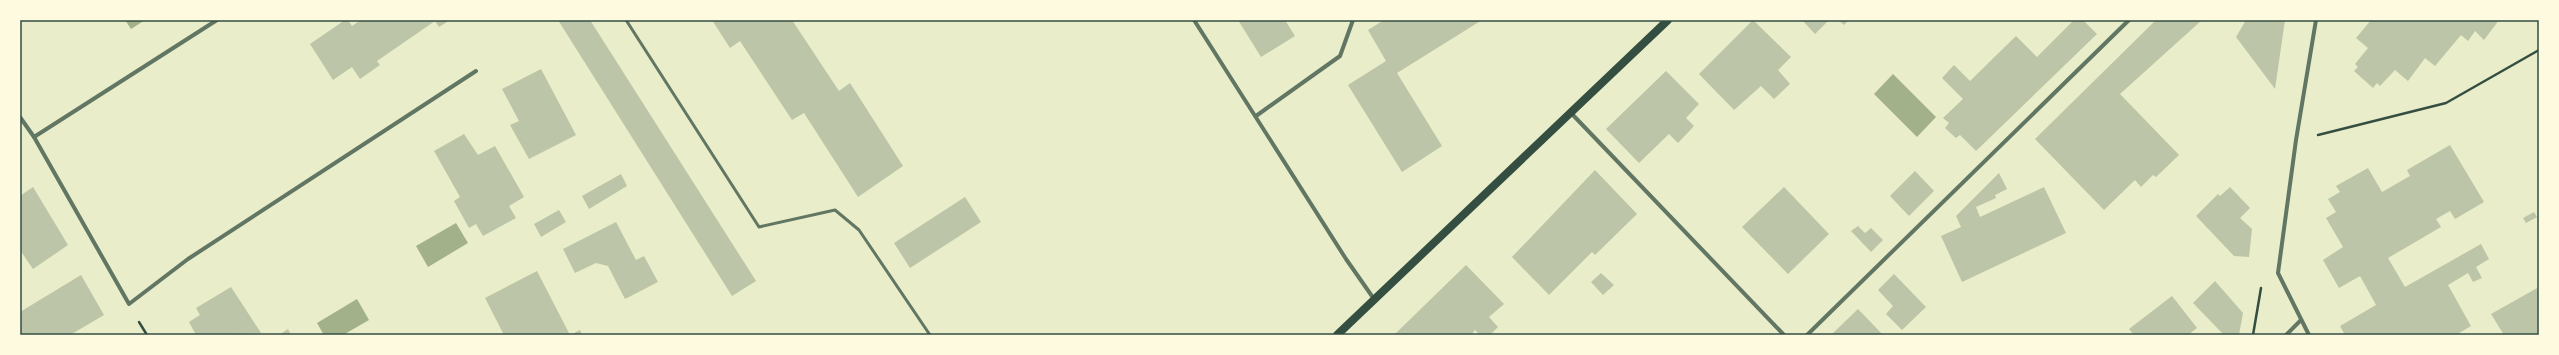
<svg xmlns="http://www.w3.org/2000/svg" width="2559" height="355" viewBox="0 0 2559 355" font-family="'Exo 2',sans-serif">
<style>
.water{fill:#a3b18a}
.building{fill:#bcc5a7}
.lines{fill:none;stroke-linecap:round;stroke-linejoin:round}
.path{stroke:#344e41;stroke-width:2.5}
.service{stroke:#617663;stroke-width:3}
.minor{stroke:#617663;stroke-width:4}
.secondary{stroke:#344e41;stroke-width:8}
.neatline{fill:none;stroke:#344e41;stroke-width:1.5}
</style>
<rect width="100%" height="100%" fill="#e9edc9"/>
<!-- water -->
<g class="water">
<polygon points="125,20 145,20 131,29"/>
<polygon points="1893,74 1936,117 1917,137 1874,94"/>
<polygon points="456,223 468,243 428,267 416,246"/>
<polygon points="357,299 369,320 343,335 324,335 317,323"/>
</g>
<!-- building -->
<g class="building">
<polygon points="345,20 348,20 352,26 361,20 450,20 439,27 435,21 377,61 380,65 360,79 352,67 333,80 310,44"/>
<polygon points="558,20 590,20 756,281 732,296"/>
<polygon points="712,20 792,20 839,91 850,83 903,166 858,197 804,113 792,120 740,41 730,48"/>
<polygon points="1238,20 1285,20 1295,36 1261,57"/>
<polygon points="1384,20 1482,20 1397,73 1442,146 1402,172 1348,85 1386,61 1368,30"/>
<polygon points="1753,20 1791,57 1778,70 1790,84 1774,99 1761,86 1734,110 1699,74"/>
<polygon points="1802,20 1829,20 1815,34"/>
<polygon points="1838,20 1849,20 1844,25"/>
<polygon points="2074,20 2083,20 2097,34 1976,151 1960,135 1956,138 1945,128 1949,123 1943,118 1963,99 1942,78 1954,65 1970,81 2016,36 2037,57"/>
<polygon points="2156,20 2202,20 2120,94 2179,155 2156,177 2153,175 2141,187 2135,180 2104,210 2035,139"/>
<polygon points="2246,20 2285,20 2275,89 2236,37"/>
<polygon points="2371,20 2499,20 2484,40 2475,31 2468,41 2461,35 2435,66 2425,58 2408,81 2395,70 2380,86 2377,83 2373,88 2354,71 2358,67 2355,64 2368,48 2356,38"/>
<polygon points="541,69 576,135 529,159 510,125 519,121 502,89"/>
<polygon points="1666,71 1699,104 1686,118 1694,126 1678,143 1669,134 1639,163 1606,129"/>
<polygon points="464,134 478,155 495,146 524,197 509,206 516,218 483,236 476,224 469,228 454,201 460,197 434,151"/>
<polygon points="2450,145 2484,202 2455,219 2450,211 2436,219 2441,227 2388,258 2405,287 2481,244 2489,259 2476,267 2482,278 2473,282 2468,273 2448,285 2471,326 2456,335 2345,335 2340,326 2376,305 2360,276 2339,288 2323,260 2343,247 2326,218 2336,212 2328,199 2340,192 2336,186 2368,168 2382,192 2410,176 2407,170"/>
<polygon points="1595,170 1637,214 1595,255 1592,252 1549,295 1512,257"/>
<polygon points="1915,171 1934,191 1909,216 1890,196"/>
<polygon points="1999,173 2007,189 1995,195 1996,198 1976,207 1980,217 2044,187 2066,233 1962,282 1941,236 1961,227 1956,216"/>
<polygon points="621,174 627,186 589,209 582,196"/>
<polygon points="33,187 68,245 33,269 20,250 20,196"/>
<polygon points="1784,187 1829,234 1788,274 1742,227"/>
<polygon points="2230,187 2250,208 2240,218 2252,229 2249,257 2234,256 2196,216 2218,194 2220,196"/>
<polygon points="965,197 981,222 910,268 894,243"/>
<polygon points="559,210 566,222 541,237 534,224"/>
<polygon points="2534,212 2537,217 2526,223 2523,218"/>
<polygon points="616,222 636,260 644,256 658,282 625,299 608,266 596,263 575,273 563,249"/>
<polygon points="1858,226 1865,233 1871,228 1883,240 1871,252 1851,231"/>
<polygon points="1466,265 1504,304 1489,317 1498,327 1490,335 1480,335 1475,330 1471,335 1394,335"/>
<polygon points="537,271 570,335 580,330 582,335 504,335 485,298"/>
<polygon points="1601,273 1614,285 1603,295 1591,282"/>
<polygon points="1894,274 1926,307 1902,330 1886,314 1893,306 1878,290"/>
<polygon points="81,275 104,315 70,335 20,335 20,312"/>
<polygon points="2215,281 2243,313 2239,335 2224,335 2193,303"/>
<polygon points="231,287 261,333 196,335 189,322 200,315 196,308"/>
<polygon points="2539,287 2539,335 2504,335 2491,314"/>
<polygon points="2172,296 2197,328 2188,335 2134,335 2129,329"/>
<polygon points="1858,309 1883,335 1831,335"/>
<polygon points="288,329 291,335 279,335"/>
</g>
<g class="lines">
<!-- path -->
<g class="path">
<polyline points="2318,135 2446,103 2539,50"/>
<polyline points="139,322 147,335"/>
<polyline points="2253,335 2261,288"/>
</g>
<!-- service -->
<polyline class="service" points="626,20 759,227 835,210 859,230 930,335"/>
<!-- minor -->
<g class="minor">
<polyline points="1194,20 1346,259 1374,299"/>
<polyline points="1571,113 1784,335"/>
<polyline points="1256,116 1340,56 1353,20"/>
<polyline points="20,117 34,137 129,304 188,259 476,71"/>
<polyline points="34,137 217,20"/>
<polyline points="1807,335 2129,20"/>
<polyline points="2286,335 2301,320"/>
<polyline points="2309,335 2278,273 2296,140 2316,20"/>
</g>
<!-- secondary -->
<polyline class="secondary" points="1337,335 1668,20"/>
</g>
<!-- border -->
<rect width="2559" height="355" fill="none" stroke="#fefae0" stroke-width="42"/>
<rect x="21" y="21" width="2517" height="313" class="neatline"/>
</svg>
